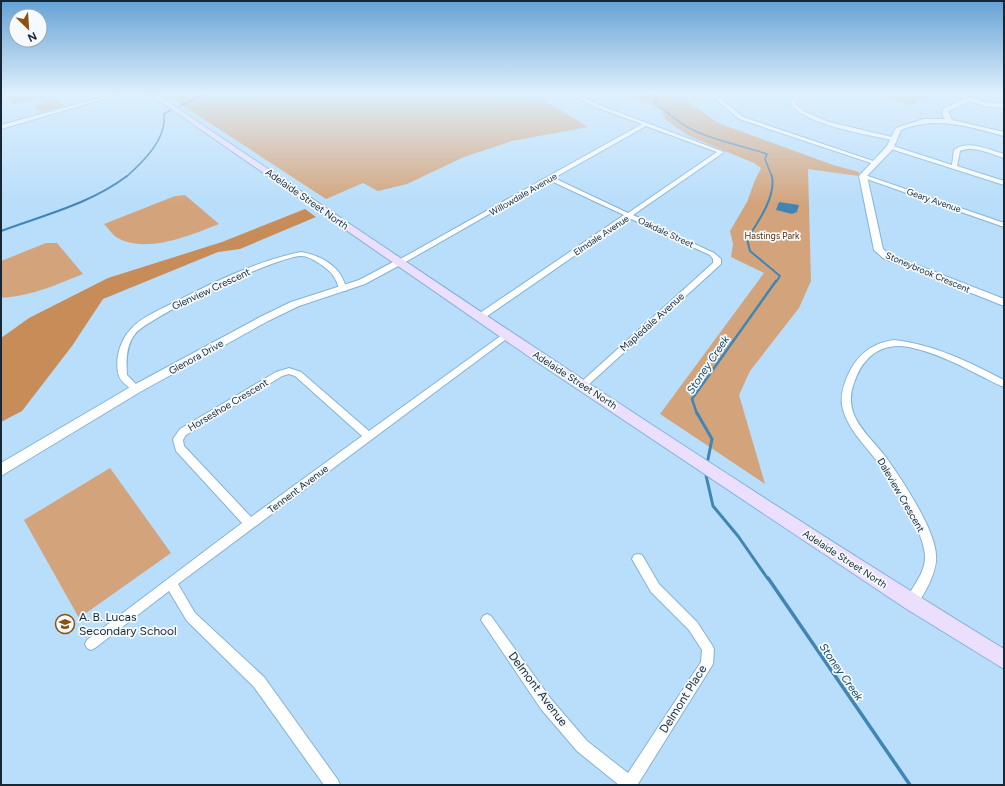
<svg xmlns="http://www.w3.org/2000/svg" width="1005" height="786" viewBox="0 0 1005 786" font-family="Figtree,sans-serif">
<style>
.green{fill:#d3a47c}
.forest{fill:#c78c57}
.water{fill:#4185b5}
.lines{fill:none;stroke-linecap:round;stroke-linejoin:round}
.stream-far4{stroke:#4185b5;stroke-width:1.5}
.stream-far3{stroke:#4185b5;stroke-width:2}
.stream-far2{stroke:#4185b5;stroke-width:2.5}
.stream-far1{stroke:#4185b5;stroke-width:3}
.stream{stroke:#4185b5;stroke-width:3.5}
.minor-casing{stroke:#84b2d5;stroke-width:2}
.tertiary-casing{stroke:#84b2d5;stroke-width:2}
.secondary-casing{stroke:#84b2d5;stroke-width:2}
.minor{fill:#fff;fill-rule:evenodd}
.tertiary{fill:#fff;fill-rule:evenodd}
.secondary{fill:#ecdffe;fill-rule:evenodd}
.labels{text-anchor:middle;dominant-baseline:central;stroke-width:3.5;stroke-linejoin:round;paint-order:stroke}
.far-street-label{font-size:9px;fill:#162836;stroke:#f5fafe}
.far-park-label{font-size:9px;fill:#573004;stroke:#f5fafe}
.street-label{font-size:10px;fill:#162836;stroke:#f5fafe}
.water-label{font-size:11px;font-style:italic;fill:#0e4364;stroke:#f5fafe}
.near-poi-label{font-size:12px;fill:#162836;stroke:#f5fafe;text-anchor:start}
.near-street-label{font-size:12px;fill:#162836;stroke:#f5fafe}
</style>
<rect width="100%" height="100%" fill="#b8defb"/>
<!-- green -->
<g class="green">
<polygon points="25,93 56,93 14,104 7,97"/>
<polygon points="175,93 524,93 543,100 588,127 512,141 464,157 407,184 378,191 363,183 326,199 167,95"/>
<polygon points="622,93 677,93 718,123 833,165 859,172 859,176 808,169 811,281 799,308 750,371 739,395 765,484 660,414 764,273 731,257 733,244 730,231 747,202 755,180 761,168 754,163 689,136 666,120 662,111 652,105"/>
<polygon points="874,93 922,93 929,95 911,105"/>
<polygon points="56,100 64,106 41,112 34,106"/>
<path d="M185,195L219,224C191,235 145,255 116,237C112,234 108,228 104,224L175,196Z"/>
<path d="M46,243H57L83,274C56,285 31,296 1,298V261Z"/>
<polygon points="110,468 171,553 79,618 24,520"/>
</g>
<!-- forest -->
<polygon class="forest" points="305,209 316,217 240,249 218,252 103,299 72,346 22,411 1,422 1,338 29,318 108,278 222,242"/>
<!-- water -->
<polygon class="water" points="779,202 799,205 797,212 792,214 776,210"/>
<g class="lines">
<!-- stream-far4 -->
<g class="stream-far4">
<path d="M652,93L657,98L655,103C668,112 678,123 693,130C716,141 743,146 767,154L765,159L772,177"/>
<polyline points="180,106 207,93"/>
<path d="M126,177C143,162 167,139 164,114L174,108"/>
</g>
<!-- stream-far3 -->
<g class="stream-far3">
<path d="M772,176C776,197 758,222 747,239L750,251L780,276L776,282"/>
<path d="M1,231C44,215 90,204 127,176"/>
</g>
<!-- stream-far2 -->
<polyline class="stream-far2" points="697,414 692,399 776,281"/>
<!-- stream-far1 -->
<g class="stream-far1">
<polyline points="697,413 712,439 707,464"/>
<polyline points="705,471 713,506 738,536 768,579"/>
</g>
<!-- stream -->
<polyline class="stream" points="768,578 910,785"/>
<!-- minor casing -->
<g class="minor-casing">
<g id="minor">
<polygon points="118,93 124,93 1,129 1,125"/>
<path d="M569,93H574L599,105L724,152L633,215L714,253L721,259V264L586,387H580L579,385L580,383L713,263V259L710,255L629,218L483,319H477L476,317L477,315L624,215L549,180L402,264H399L395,262L642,124L595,107ZM646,126L717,152L628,213L554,178Z"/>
<polygon points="709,93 730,93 717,96 743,117 879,163 874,164 739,119"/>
<path d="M799,93H803L795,102L796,105L805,112L829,122L896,138L893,140C873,136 796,123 791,102Z"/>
<path d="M890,145L952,165L954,150C968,139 989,150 1004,154V158C990,154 974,145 960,151L957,166L1004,181V185L888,148L887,147Z"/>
<polygon points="861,175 865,175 1004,223 1004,227 861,177"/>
<path d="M301,252C315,254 332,262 340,274C343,279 345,284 347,289L346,291H340C338,286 337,281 334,277C330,269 310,256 302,256C279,255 150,316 135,334C126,345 126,361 127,375L139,387L140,389L139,391H133C129,387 120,381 119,376C114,361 120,341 130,330C140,318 157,311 171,304C212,283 256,261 301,252Z"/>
<path d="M506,332L510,335L509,337L178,584L195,613L264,677L338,780L340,785H324L254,687L187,621L169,591L95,648L91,650L87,648L85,644L87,640L242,523L176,451L173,439L180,429L276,372L289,368L301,372L369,431ZM289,374L295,376L362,436L251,517L184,446L183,440L186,435L282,376Z"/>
<path d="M894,340C933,344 969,362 1004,380V387C995,384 986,378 977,374C956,363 933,352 909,347C892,344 877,348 866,361C860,367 857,375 854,383C842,415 867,433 885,456C901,478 935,529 936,555C937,565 933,575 929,584C925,592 919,604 911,608L907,606L905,602C913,584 929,571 924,549C920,526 891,480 877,461C863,443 846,427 842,405C840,392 846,378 852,367C863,350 875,343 894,340Z"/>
<polygon points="638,554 642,555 659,584 697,622 712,645 714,649 713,664 638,784 638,785 619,785 577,751 541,709 481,620 483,616 487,614 491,616 551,699 587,741 628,773 701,662 702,650 689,630 651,592 632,559 634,555"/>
</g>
</g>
<!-- tertiary casing -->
<g class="tertiary-casing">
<g id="tertiary">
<path d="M949,93H957L985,102L1004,104V108L984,106L970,101L948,111L952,120L1004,132V136C970,127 935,115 901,130L893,149L867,176L883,249L889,254L1004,299V306L883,258L874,250L859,176L887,146L896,128L923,119H945L942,114L943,109L964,99Z"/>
<polygon points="399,259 402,260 402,264 365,284 299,306 268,321 140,392 1,476 1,463 132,386 260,317 291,302 359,280"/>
</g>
</g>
<!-- secondary casing -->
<g class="secondary-casing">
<path id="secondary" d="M148,93H155C436,282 716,472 1004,649V669L905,608L528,356Z"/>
</g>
<!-- minor -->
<use href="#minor" class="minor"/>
<!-- tertiary -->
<use href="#tertiary" class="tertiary"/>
<!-- secondary -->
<use href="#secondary" class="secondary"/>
</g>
<!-- sky -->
<linearGradient id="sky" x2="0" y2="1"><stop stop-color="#65a1d4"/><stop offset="0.46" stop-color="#dff0fd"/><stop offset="1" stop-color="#dff0fd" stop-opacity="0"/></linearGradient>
<rect width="1005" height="203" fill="url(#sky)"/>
<!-- icons -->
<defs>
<g id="school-ring" transform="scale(1)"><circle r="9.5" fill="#f5fafe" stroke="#8c510d" stroke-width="1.5"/><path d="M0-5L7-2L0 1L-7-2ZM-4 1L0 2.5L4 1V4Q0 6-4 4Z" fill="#8c510d"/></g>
</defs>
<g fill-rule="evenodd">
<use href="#school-ring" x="65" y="624"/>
</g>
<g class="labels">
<!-- far-street labels -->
<g class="far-street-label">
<text transform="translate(523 194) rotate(-30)">Willowdale Avenue</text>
<text transform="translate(934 200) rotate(19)">Geary Avenue</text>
<text transform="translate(666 232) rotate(25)">Oakdale Street</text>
<text transform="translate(601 235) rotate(-34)">Elmdale Avenue</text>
<text transform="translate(928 272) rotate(23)">Stoneybrook Crescent</text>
</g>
<!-- far-park labels -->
<g class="far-park-label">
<text x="772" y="235">Hastings Park</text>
</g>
<!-- street labels -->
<g class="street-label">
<text transform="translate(307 199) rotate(35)">Adelaide Street North</text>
<text transform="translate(211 289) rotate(-25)">Glenview Crescent</text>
<text transform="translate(652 322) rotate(-42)">Mapledale Avenue</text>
<text transform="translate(196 357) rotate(-29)">Glenora Drive</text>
<text transform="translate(575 380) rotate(33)">Adelaide Street North</text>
<text transform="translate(228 405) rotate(-31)">Horseshoe Crescent</text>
<text transform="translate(298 489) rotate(-37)">Tennent Avenue</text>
<text transform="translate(901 495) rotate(60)">Daleview Crescent</text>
<text transform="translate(845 559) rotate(33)">Adelaide Street North</text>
</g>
<!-- water labels -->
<g class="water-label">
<text transform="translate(708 365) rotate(-56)">Stoney Creek</text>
<text transform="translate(841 672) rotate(55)">Stoney Creek</text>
</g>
<!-- near-poi labels -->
<g class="near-poi-label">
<text x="79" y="617">A. B. Lucas<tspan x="79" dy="14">Secondary School</tspan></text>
</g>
<!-- near-street labels -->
<g class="near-street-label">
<text transform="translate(538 689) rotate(53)">Delmont Avenue</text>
<text transform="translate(683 699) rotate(-58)">Delmont Place</text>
</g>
</g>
<!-- border -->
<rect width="1005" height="786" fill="none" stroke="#162836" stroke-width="4"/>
<!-- north arrow -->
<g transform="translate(28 28) rotate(155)"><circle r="19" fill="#f5fafe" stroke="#9ca6ae"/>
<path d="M0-3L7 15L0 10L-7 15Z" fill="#8c510d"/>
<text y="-6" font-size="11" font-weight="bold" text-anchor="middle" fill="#162836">N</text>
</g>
</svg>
